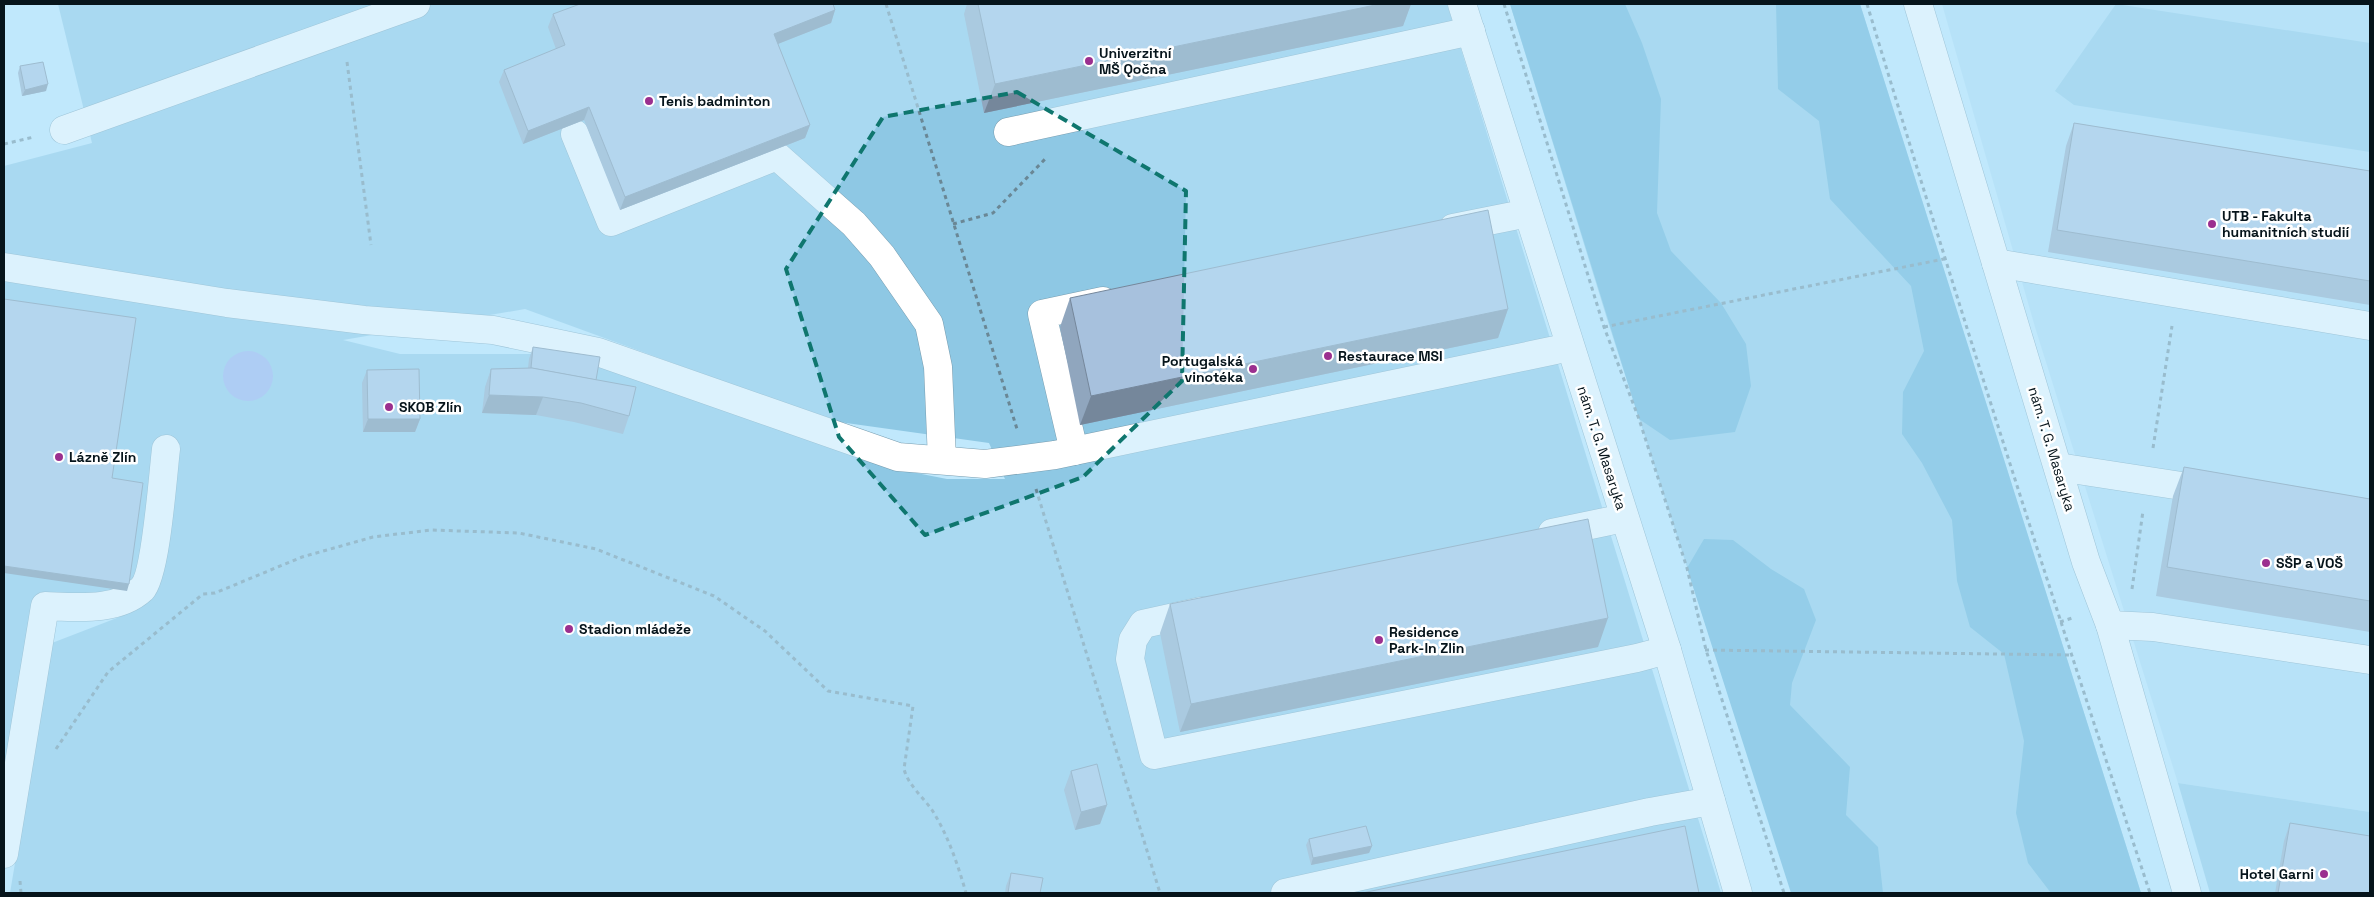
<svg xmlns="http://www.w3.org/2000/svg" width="2374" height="897" viewBox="0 0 2374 897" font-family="'Space Grotesk',sans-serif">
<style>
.built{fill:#addcf4}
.green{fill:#8ec8e4;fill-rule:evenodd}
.forest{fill:#60aed2}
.water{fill:#9aadec}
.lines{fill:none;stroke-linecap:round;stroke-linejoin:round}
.minor-casing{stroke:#789db0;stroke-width:29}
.path{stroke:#6a8795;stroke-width:3;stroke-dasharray:4 4;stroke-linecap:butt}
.minor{stroke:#fff;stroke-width:28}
.wall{fill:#90a6be}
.shaded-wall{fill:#75879b}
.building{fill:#a7c1dd;stroke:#75879b}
.marked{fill:none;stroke:#0f766e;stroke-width:4;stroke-dasharray:10 6;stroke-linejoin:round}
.poi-dot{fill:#9b2f8f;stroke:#fff;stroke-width:2}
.labels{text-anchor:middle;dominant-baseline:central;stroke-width:5;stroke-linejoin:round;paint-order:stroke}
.poi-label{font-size:14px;font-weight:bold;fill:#06141b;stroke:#fff;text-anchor:start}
.street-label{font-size:14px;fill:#06141b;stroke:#fff}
</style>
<rect width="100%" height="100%" fill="#c0e8fc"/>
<!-- built -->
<polygon class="built" points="1942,4 2370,4 2370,812 2178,783 2035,327"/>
<!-- green -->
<g class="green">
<path d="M58,4H1447L1721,893H10L52,643L122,616L33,618L4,775V166L92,143ZM525,309L832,421L989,443L1005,479H947L886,467L599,365L531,354H400L343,340Z"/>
<polygon points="1510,4 1860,4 2141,893 1792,893 1608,322"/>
<polygon points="2116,4 2370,43 2370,152 2074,105 2055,91"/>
<polygon points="2178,783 2370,812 2370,893 2210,893"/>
</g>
<!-- forest -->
<g class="forest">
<polygon points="1510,4 1625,4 1642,43 1661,99 1657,213 1671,251 1721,303 1746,344 1751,386 1735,432 1670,440 1639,419"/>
<polygon points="1776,4 1860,4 2141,893 2051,893 2028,863 2016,813 2024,741 2004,654 1970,627 1957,581 1952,520 1922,463 1902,434 1903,392 1924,351 1911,286 1830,199 1819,121 1778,89"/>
<polygon points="1704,539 1733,540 1771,569 1804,589 1816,620 1792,683 1790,705 1850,767 1846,815 1878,847 1883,893 1791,893 1687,568"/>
</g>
<!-- water -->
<circle class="water" cx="248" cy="376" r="25"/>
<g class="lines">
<!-- minor casing -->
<g class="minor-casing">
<g id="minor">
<polyline points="1462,4 1667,650 1738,893"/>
<polyline points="1918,4 2086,562 2110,625 2187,893"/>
<polyline points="64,130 416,4"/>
<polyline points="1008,132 1471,31"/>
<polyline points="575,134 611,222 777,156 854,224 882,256 929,324 938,367 942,460"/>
<polyline points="1453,228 1528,213"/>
<polyline points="1996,263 2370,326"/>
<polyline points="4,267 227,303 364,320 493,330 598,352 898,457 985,464 1055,455 1570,347"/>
<polyline points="1074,451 1042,314 1103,301"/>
<polyline points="2058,467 2214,491"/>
<polyline points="1552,533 1624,518"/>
<polyline points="1202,611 1143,624 1133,640 1130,659 1154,755 1637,658 1667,650"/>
<polyline points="2110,625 2153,627 2370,660"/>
<path d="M4,854L45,606C76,607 117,612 142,589C156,575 163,473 166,449"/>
<polyline points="1285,893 1650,812 1711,801"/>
</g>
</g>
<!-- path -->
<g class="path">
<polyline points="886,4 1017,429"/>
<polyline points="1504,4 1604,327 1639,419 1687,568 1706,650 1784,893"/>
<path d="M1867,4C1957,302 2052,598 2150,893"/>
<polyline points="347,62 371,245"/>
<polyline points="4,144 34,137"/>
<polyline points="953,224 993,213 1047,157"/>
<polyline points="1604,327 1944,259"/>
<polyline points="2153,448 2172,326"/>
<polyline points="1036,489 1160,893"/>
<polyline points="2132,589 2143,511"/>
<polyline points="2060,622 2072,618"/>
<polyline points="1705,650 2071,655"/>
<path d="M56,749L108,672L203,594L215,593L302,557L373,537L431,530L519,533L596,549L714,596L765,631L828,691L913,706L904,769C908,785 923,797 932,810C948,835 958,865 966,893"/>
<polyline points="20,881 21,893"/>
</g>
<!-- minor -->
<use href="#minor" class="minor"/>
</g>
<!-- wall -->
<g class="wall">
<polygon points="967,4 1411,4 1403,26 984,113 964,14"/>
<polygon points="835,10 831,23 778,44 810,125 805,138 620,210 584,120 523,144 499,82 504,70 556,49 548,27 553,14"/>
<polygon points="20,66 46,91 22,96 18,73"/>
<polygon points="2074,123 2370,171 2370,305 2048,252 2066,146"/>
<polygon points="1070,298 1508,309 1498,338 1080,425 1060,327"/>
<polygon points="533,347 596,380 629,416 623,434 574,422 536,415 482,413 485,387 491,369 528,368 529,359"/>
<polygon points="367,370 420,419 415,432 363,432 362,383"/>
<polygon points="2184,467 2370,499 2370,632 2156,596 2173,496"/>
<polygon points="1170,604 1598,647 1180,732 1160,633"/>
<polygon points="1071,771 1107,805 1100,824 1075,830 1064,790"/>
<polygon points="2290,823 2370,893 2275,893 2284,841"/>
<polygon points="1309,839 1372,846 1369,853 1311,865 1306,845"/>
<polygon points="1011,873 1040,893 1005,893 1006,886"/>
</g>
<!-- shaded-wall -->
<g class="shaded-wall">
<polygon points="1380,4 1411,4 1403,26 984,113 995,84"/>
<polygon points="835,10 831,23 770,47 774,34"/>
<polygon points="48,84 46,91 22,96 25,90"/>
<polygon points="589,107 584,120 523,144 528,131"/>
<polygon points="810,125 805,138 620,210 625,197"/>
<polygon points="1508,309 1498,338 1080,425 1091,396"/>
<polygon points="489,395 543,397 536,415 482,413"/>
<polygon points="368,419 420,419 415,432 363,432"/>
<polygon points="4,566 129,584 127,591 4,573"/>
<polygon points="1608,618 1598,647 1180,732 1191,704"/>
<polygon points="1107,805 1100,824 1075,830 1081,812"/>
<polygon points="1372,846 1369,853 1311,865 1313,858"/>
</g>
<!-- building -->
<g class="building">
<polygon points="580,4 833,4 835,10 774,34 810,125 625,197 589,107 528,131 504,70 565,45 553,14"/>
<polygon points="978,4 1380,4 995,84"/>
<polygon points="43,62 48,84 25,90 20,66"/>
<polygon points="2074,123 2370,171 2370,281 2057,230"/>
<polygon points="1488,210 1508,309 1091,396 1070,298"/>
<polygon points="4,299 136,318 112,478 143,483 129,584 4,566"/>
<polygon points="533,347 600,357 596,380 531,368"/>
<polygon points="532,368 636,387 629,416 581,403 543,397 489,395 491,369"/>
<polygon points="419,369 420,419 368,419 367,370"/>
<polygon points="2184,467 2370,499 2370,601 2167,567"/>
<polygon points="1588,519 1608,618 1191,704 1170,604"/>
<polygon points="1097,764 1107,805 1081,812 1071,771"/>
<polygon points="2290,823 2370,836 2370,893 2278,893"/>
<polygon points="1366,826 1372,846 1313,858 1309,839"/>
<polygon points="1685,826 1699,893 1362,893"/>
<polygon points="1011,873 1043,878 1040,893 1008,893"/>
</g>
<!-- marked area -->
<path d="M0 0H2374V897H0ZM1017,92L1186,191L1182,381L1083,477L925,535L839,437L786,269L883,117Z" fill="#c0e8fc" fill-opacity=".55" fill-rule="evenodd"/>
<path class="marked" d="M1017,92L1186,191L1182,381L1083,477L925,535L839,437L786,269L883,117Z"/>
<!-- markers -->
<g class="poi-dot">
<circle cx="1089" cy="61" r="5"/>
<circle cx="649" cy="101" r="5"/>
<circle cx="2212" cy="224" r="5"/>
<circle cx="1328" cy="356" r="5"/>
<circle cx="1253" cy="369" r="5"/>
<circle cx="389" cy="407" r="5"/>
<circle cx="59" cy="457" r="5"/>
<circle cx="2266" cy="563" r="5"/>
<circle cx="569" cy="629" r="5"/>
<circle cx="1379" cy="640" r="5"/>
<circle cx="2324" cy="874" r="5"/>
</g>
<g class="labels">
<!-- poi labels -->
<g class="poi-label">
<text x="1099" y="53">Univerzitní<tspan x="1099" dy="16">MŠ Qočna</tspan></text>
<text x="659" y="101">Tenis badminton</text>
<text x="2222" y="216">UTB - Fakulta<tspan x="2222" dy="16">humanitních studií</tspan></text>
<text x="1338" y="356">Restaurace MSI</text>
<text x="1243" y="361" text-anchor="end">Portugalská<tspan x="1243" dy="16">vinotéka</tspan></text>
<text x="399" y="407">SKOB Zlín</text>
<text x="69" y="457">Lázně Zlín</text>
<text x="2276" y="563">SŠP a VOŠ</text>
<text x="579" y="629">Stadion mládeže</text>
<text x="1389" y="632">Residence<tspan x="1389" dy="16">Park-In Zlin</tspan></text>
<text x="2314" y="874" text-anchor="end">Hotel Garni</text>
</g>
<!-- street labels -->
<g class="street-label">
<text transform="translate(1602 448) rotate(72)">nám. T. G. Masaryka</text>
<text transform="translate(2052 449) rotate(73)">nám. T. G. Masaryka</text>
</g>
</g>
<!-- border -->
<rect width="2374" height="897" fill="none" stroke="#06141b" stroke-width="10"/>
</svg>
